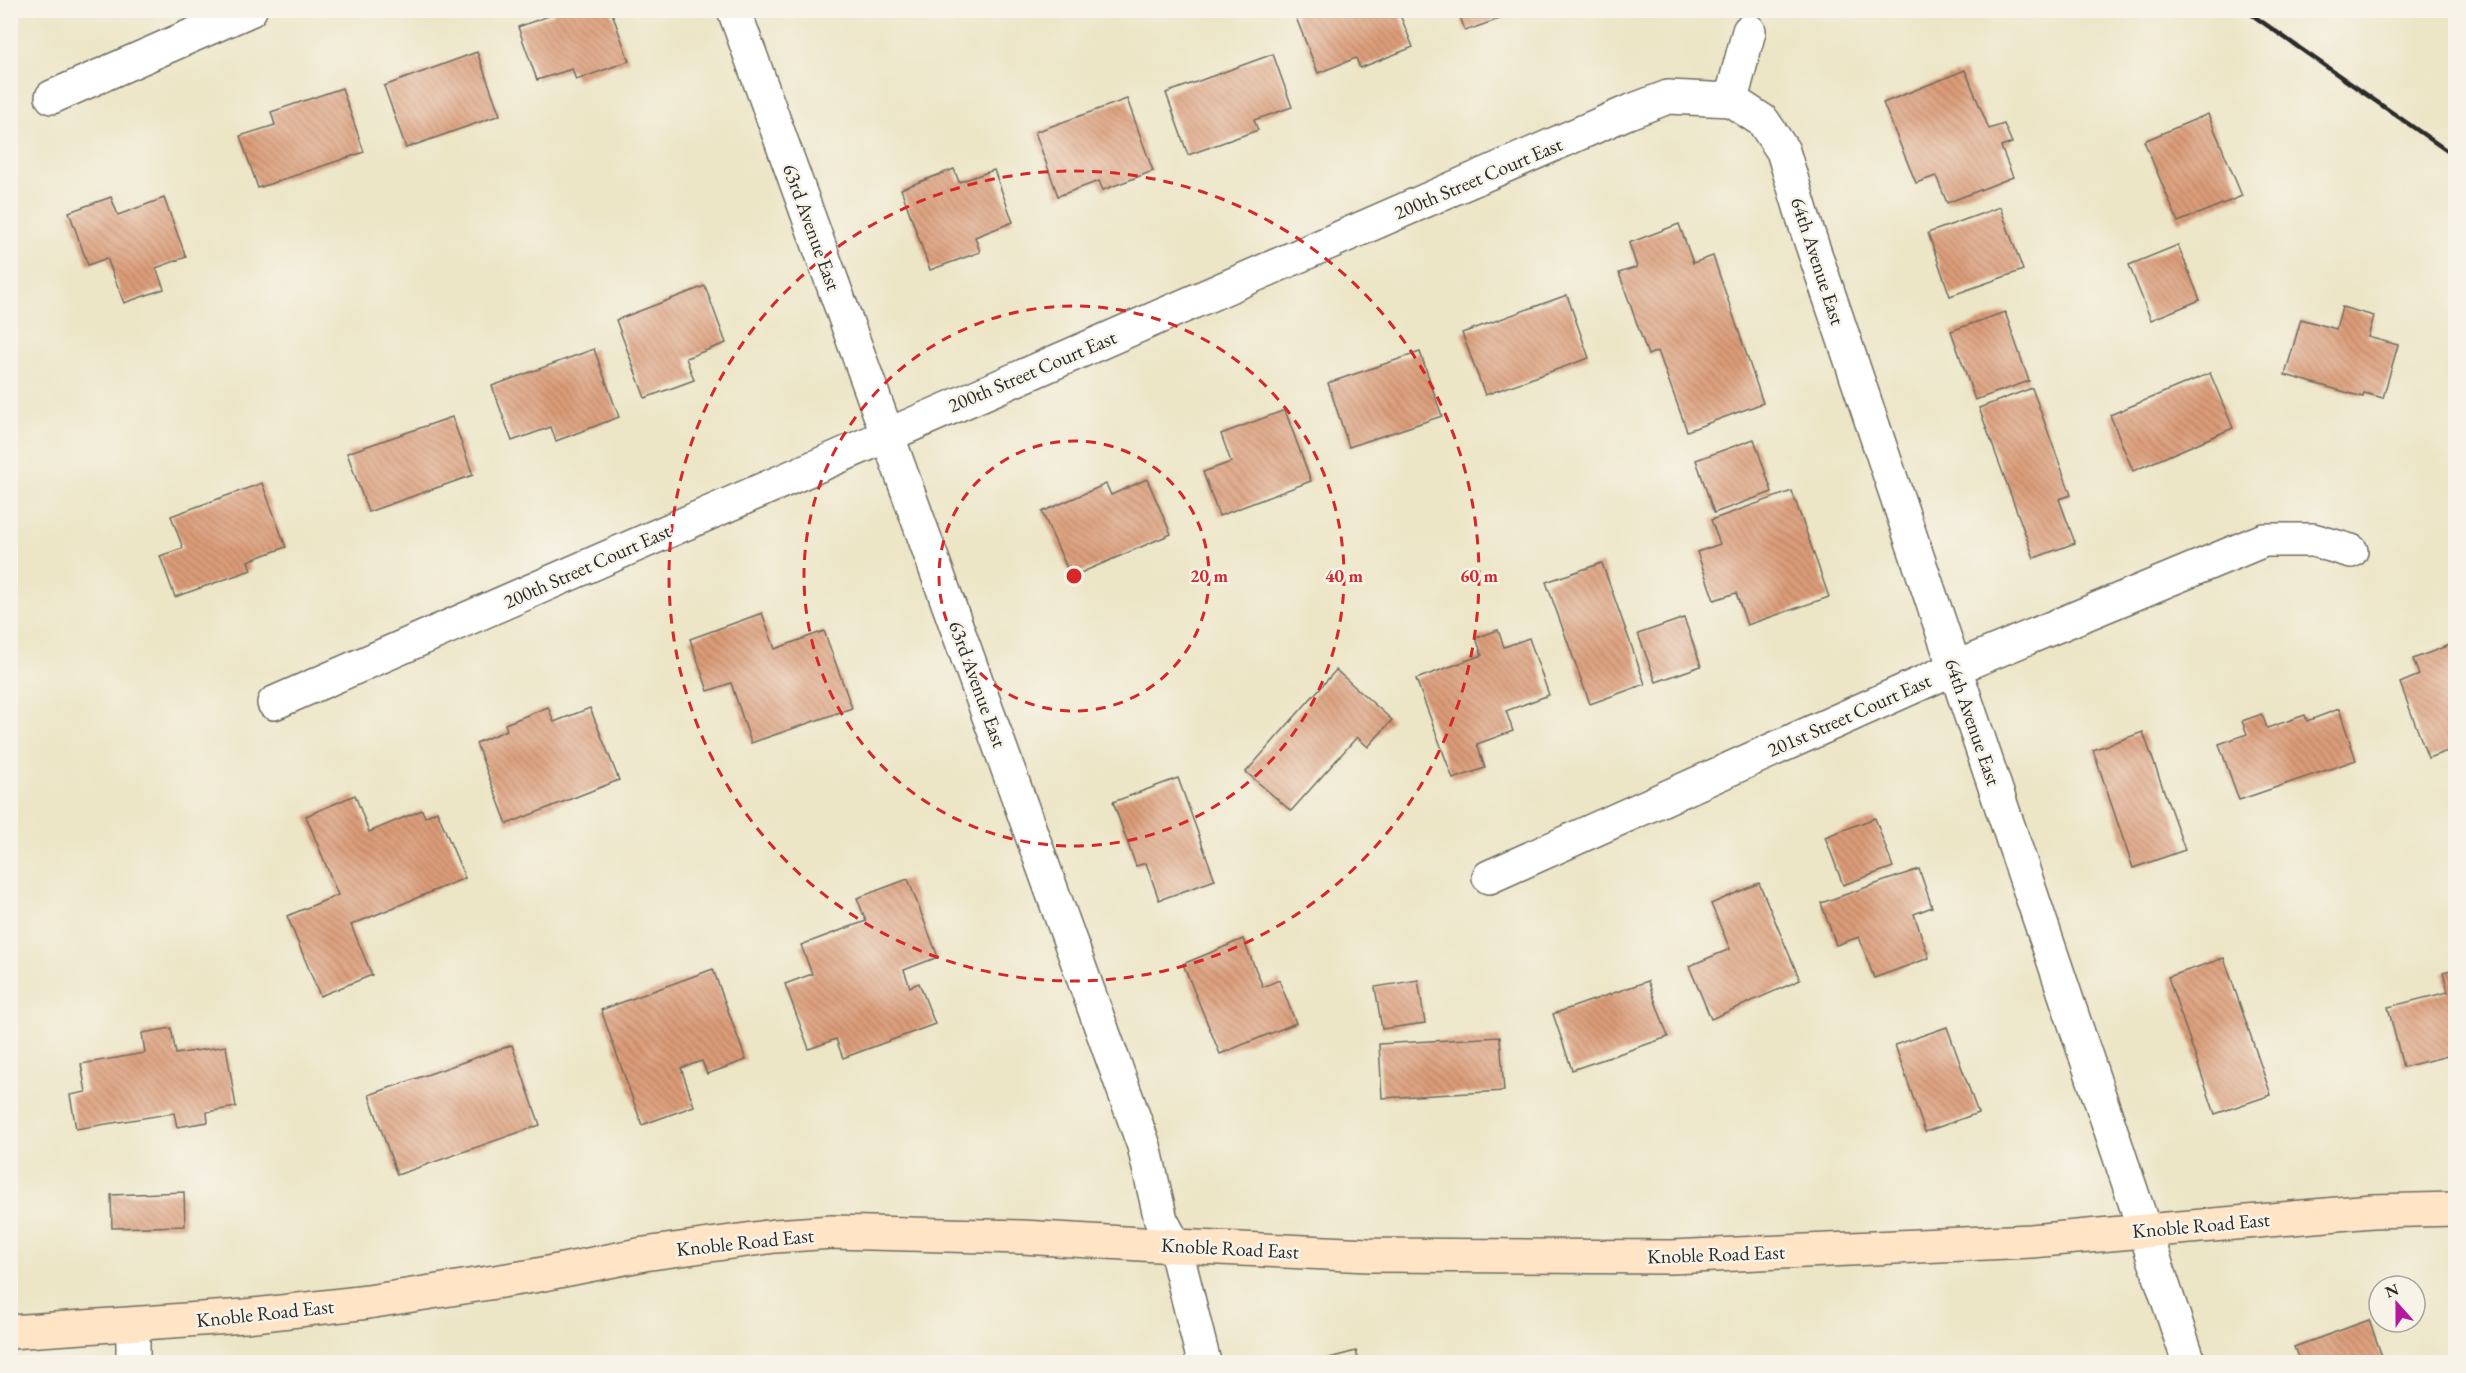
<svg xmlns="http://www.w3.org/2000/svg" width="2466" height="1373" viewBox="0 0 2466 1373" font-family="'EB Garamond',serif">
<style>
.building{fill:url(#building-back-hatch)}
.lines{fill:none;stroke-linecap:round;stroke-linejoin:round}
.street-casing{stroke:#6f6c61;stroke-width:36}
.secondary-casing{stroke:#6f6c61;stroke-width:36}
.street{stroke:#fff;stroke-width:33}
.secondary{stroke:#ffe4c6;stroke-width:33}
.rail{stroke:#2b2b2b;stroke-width:4.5}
.ring{fill:none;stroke:#d62828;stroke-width:3;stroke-dasharray:10 8}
.labels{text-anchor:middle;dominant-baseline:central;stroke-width:5;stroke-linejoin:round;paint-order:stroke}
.street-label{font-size:20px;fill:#2b2b2b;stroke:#f7f3e8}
.centre{fill:#d62828;stroke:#f7f3e8;stroke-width:3}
.ring-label{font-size:18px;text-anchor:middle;font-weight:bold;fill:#d62828;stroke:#f7f3e8;stroke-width:5;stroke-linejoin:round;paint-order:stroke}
</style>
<defs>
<pattern id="building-back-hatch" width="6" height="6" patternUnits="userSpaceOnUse" patternTransform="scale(1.5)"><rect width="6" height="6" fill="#dc9c78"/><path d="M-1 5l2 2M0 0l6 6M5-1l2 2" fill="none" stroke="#b37f63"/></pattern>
</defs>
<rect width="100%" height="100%" fill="#f7f3e8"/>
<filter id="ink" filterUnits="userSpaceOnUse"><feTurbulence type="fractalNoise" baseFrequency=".0167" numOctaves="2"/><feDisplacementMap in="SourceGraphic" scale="12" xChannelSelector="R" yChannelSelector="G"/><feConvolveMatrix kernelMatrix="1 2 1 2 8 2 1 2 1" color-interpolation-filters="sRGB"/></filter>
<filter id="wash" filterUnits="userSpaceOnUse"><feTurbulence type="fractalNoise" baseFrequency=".008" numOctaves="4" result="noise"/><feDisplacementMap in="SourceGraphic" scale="24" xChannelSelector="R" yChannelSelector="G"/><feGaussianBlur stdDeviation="1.35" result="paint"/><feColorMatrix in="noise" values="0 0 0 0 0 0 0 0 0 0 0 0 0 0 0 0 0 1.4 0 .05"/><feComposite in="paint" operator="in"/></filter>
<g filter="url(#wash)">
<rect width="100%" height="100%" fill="#ece5c6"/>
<g id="blocks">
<!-- building -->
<g class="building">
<polygon points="553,10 611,10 629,61 576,80 572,69 537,80 518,27 554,14"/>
<polygon points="1293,10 1398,10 1413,47 1360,68 1356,58 1318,73"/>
<polygon points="1458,10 1522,10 1522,11 1465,31"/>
<polygon points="477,52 500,115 406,148 384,86"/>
<polygon points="1273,54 1292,107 1254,120 1258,130 1188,155 1166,93"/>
<polygon points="1965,70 1989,129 2004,124 2012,143 2001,147 2013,177 1947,203 1936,176 1916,183 1883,103"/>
<polygon points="342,88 364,152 258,188 240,136 275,125 271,112"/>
<polygon points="1127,99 1153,171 1103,190 1099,181 1058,196 1035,132"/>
<polygon points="2208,114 2242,196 2178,222 2144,141"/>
<polygon points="954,169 959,182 994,170 1013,222 975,237 980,252 930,270 901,189"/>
<polygon points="111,197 118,215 164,198 186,257 156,268 164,289 124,303 107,258 88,265 69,212"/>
<polygon points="2000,207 2023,270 1950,296 1928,233"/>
<polygon points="1679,224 1693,263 1713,256 1763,403 1687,431 1658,351 1648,355 1619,273 1637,267 1629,243"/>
<polygon points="2178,245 2200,300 2151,320 2129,265"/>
<polygon points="705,286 726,343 686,358 694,380 645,398 616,320"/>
<polygon points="1567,295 1589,358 1485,395 1462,333"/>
<polygon points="2342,307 2374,316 2368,337 2398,345 2383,398 2364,393 2363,397 2285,375 2301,319 2336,329"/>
<polygon points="2005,312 2029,381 1975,400 1951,331"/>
<polygon points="594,349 619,417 556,441 551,427 512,441 492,386"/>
<polygon points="1420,352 1442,416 1349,447 1328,383"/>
<polygon points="2210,373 2233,428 2133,471 2110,415"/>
<polygon points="2032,388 2071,495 2059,499 2075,543 2034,558 1979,408"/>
<polygon points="1285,410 1311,481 1219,516 1203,472 1231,462 1221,434"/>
<polygon points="452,417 473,475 368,512 347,453"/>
<polygon points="1754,439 1772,492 1714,513 1696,460"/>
<polygon points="1147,479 1171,534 1071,577 1042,512 1106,484 1111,495"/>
<polygon points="262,483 286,547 248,561 251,570 175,597 160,556 183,548 171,516"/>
<polygon points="1792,491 1829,597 1747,625 1736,593 1714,600 1697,552 1720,544 1711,520"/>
<polygon points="1602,563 1645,684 1590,704 1546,582"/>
<polygon points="762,613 775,649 824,631 852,708 751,743 731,683 708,691 690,639"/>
<polygon points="1684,618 1701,666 1656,682 1638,634"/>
<polygon points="1498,630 1504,647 1529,638 1549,695 1506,711 1513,731 1477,744 1485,768 1453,779 1416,679 1482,655 1476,638"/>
<polygon points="2452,644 2456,653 2456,748 2428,758 2400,683 2419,675 2413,659"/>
<polygon points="1336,670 1392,720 1368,747 1357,737 1291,811 1246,772"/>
<polygon points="548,707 554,722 590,708 619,780 507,824 476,743 507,730 505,724"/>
<polygon points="2339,709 2356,760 2239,800 2219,744 2247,734 2242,721 2262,714 2267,728 2305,715 2307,721"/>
<polygon points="2143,732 2185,850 2133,868 2093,750"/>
<polygon points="1178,778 1215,880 1159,900 1146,863 1136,866 1113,802"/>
<polygon points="355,795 369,832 422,810 425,817 437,811 465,878 351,925 372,975 320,996 287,916 338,895 306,816"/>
<polygon points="1875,818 1893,867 1843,885 1825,837"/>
<polygon points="1919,869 1932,907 1914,914 1929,958 1874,978 1859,937 1836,945 1821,903"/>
<polygon points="908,879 938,957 904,970 910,987 919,983 935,1024 843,1058 836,1039 809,1049 785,984 812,974 801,945 866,921 857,898"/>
<polygon points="1759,883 1800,980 1711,1019 1689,966 1730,949 1711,904"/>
<polygon points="1243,939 1263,987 1279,980 1296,1023 1220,1054 1183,964"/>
<polygon points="2224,958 2271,1095 2215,1114 2168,977"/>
<polygon points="713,969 746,1060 707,1074 702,1061 681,1068 694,1106 642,1125 601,1010"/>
<polygon points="2456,969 2456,1054 2403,1067 2388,1007 2448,992 2443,972"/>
<polygon points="1418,980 1425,1023 1382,1029 1375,987"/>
<polygon points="1648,981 1668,1037 1572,1070 1553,1014"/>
<polygon points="1947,1027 1978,1113 1925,1132 1895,1045"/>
<polygon points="171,1028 176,1054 226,1046 236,1107 207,1112 208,1122 177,1127 174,1113 76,1129 70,1095 86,1092 81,1064 145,1053 142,1033"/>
<polygon points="1500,1037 1504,1091 1382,1098 1379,1044"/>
<polygon points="512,1045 540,1125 397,1175 369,1095"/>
<polygon points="184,1192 185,1226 112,1228 111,1195"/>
<polygon points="2369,1320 2384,1362 2300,1362 2294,1347"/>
<polygon points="1356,1351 1359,1362 1314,1362"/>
</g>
</g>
</g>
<g filter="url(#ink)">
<use href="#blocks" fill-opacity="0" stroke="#6f6c61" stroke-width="1.5"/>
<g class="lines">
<!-- street casing -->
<g class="street-casing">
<g id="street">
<polyline points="734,10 1144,1146 1161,1220 1175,1246 1204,1362"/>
<polyline points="52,97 250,10"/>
<polyline points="1731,100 1763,121 1783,151 1806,227 2189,1362"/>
<polyline points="274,703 1626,113 1668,97 1731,100 1749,31"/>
<polyline points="1489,877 1955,668 2264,540 2313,540 2351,551"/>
<polyline points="133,1325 133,1362"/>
</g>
</g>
<!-- secondary casing -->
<g class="secondary-casing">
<polyline id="secondary" points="10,1332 245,1316 368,1302 533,1276 644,1254 775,1236 832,1232 1022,1237 1175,1246 1369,1255 1671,1257 2031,1241 2372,1211 2456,1209"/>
</g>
<!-- street -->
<use href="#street" class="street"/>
<!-- secondary -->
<use href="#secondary" class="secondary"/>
<!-- rail -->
<polyline class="rail" points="2245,10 2456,157"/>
</g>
</g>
<!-- distance rings -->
<g class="ring">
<circle cx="1074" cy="576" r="135"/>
<circle cx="1074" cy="576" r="270"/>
<circle cx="1074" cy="576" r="405"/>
</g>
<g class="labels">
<!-- street labels -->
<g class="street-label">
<text transform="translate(1478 178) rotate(-23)">200th Street Court East</text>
<text transform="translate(812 227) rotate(70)">63rd Avenue East</text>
<text transform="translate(1818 261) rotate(72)">64th Avenue East</text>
<text transform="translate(1032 371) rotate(-23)">200th Street Court East</text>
<text transform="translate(587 566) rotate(-24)">200th Street Court East</text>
<text transform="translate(978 684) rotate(70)">63rd Avenue East</text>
<text transform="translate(1849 715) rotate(-24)">201st Street Court East</text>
<text transform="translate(1973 722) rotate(71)">64th Avenue East</text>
<text transform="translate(2201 1225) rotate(-5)">Knoble Road East</text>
<text transform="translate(745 1242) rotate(-6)">Knoble Road East</text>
<text transform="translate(1230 1248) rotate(3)">Knoble Road East</text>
<text transform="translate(1716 1254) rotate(-2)">Knoble Road East</text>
<text transform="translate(265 1313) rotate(-6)">Knoble Road East</text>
</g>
</g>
<circle cx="1074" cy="576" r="9" class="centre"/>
<g class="ring-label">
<text x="1209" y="582">20 m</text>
<text x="1344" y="582">40 m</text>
<text x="1479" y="582">60 m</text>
</g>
<!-- margin -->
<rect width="2466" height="1373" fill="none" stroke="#f7f3e8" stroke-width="36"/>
<!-- north arrow -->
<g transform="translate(2397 1304) rotate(339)"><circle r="28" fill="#f7f3e8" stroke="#a5a39c" stroke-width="1.5"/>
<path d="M0-4.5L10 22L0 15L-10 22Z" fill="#b5179e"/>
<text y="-9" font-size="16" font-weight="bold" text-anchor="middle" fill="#2b2b2b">N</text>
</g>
</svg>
